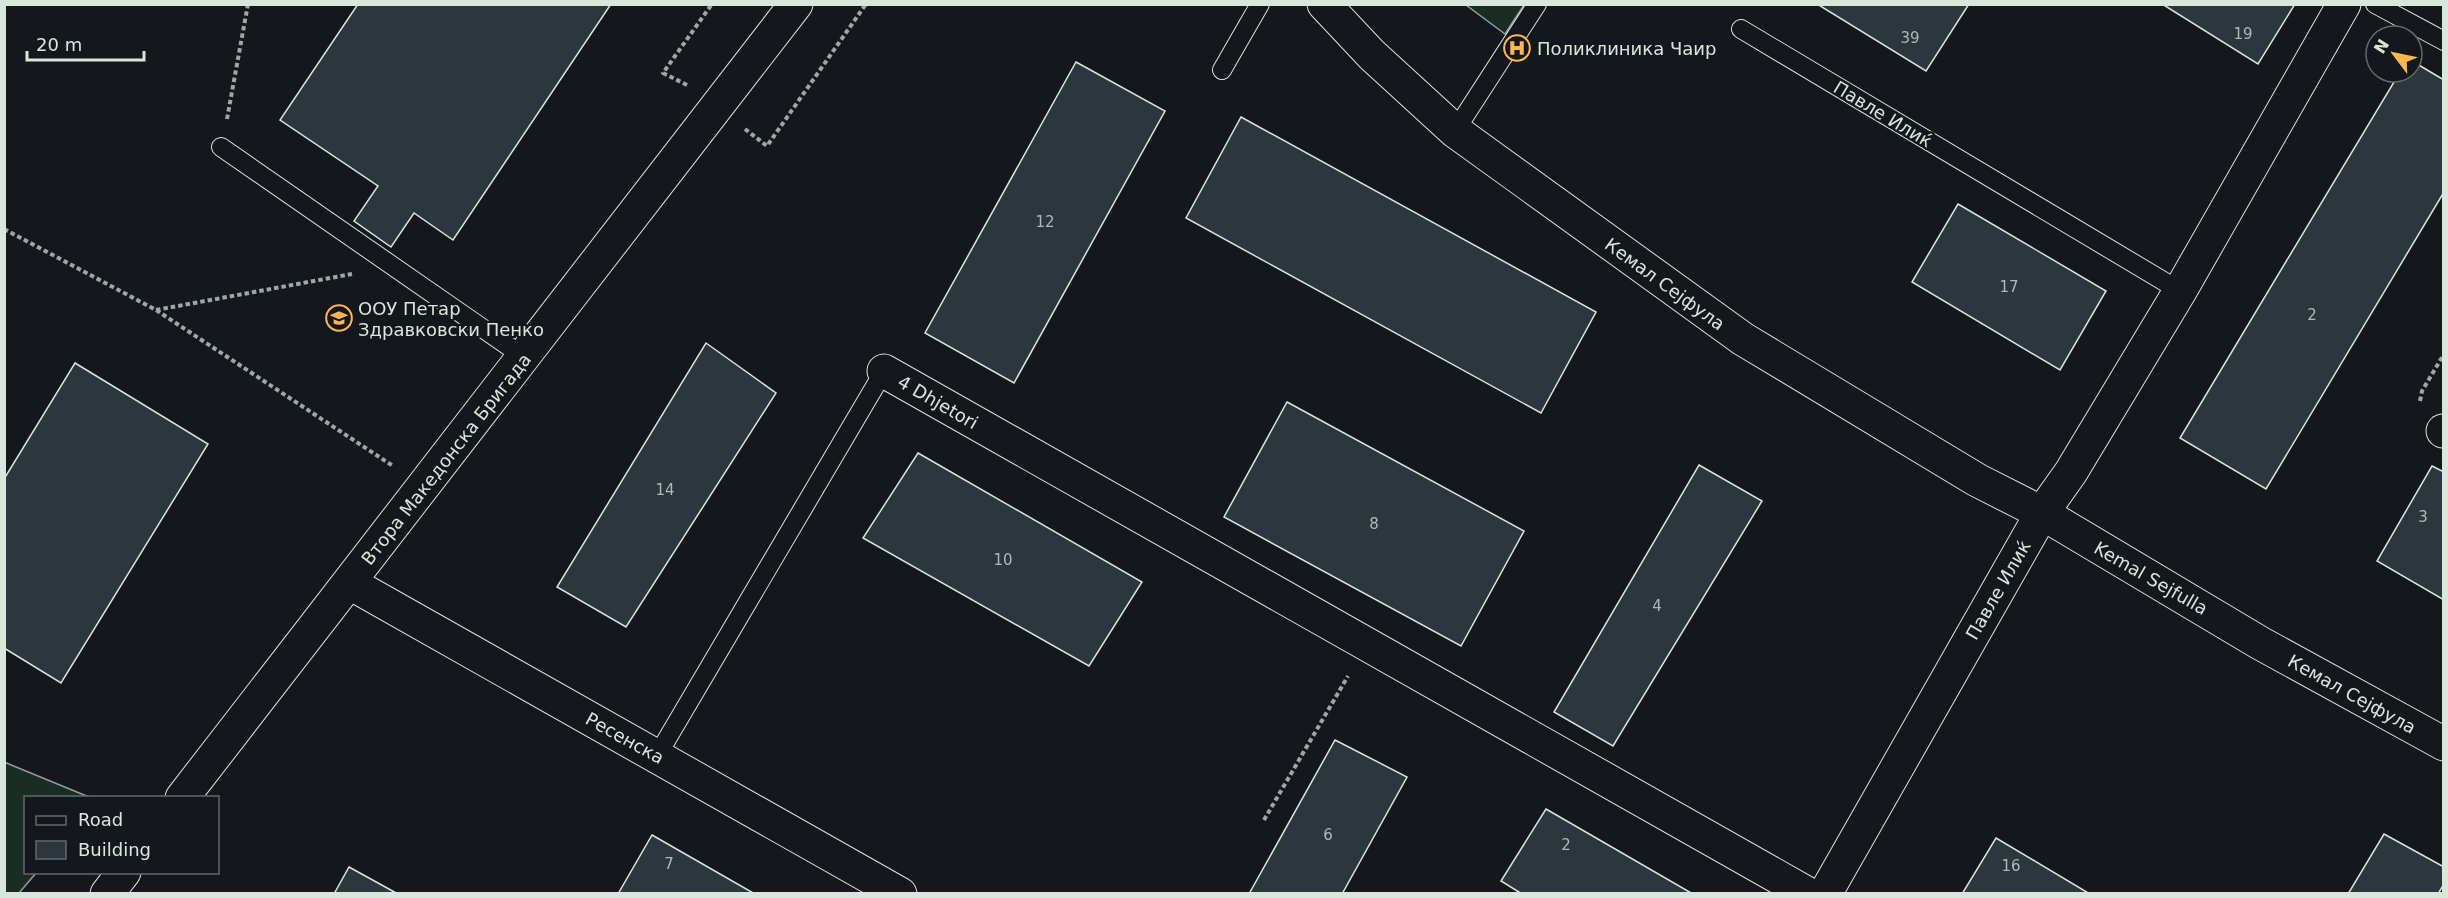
<svg xmlns="http://www.w3.org/2000/svg" width="2448" height="898" viewBox="0 0 2448 898" font-family="'DejaVu Sans',sans-serif">
<style>
.green{fill:#1a2d24;stroke:#939e99;stroke-width:1.5}
.building{fill:#2c363c;stroke:#d8e6dc;stroke-width:1.5}
.lines{fill:none;stroke-linecap:round;stroke-linejoin:round}
.service-casing{stroke:#d8e6dc;stroke-width:20}
.minor-casing{stroke:#d8e6dc;stroke-width:35}
.tertiary-casing{stroke:#d8e6dc;stroke-width:35}
.path{stroke:#9da8a2;stroke-width:4;stroke-dasharray:4.5 3;stroke-linecap:butt}
.service{stroke:#14181c;stroke-width:18}
.minor{stroke:#14181c;stroke-width:33}
.tertiary{stroke:#14181c;stroke-width:33}
.labels{text-anchor:middle;dominant-baseline:central;stroke-width:4.5;stroke-linejoin:round;paint-order:stroke}
.number-label{font-size:15px;fill:#adbab4}
.poi-label{font-size:18px;fill:#d8e6dc;stroke:#14181c;text-anchor:start}
.street-label{font-size:18px;fill:#d8e6dc;stroke:#14181c}
</style>
<rect width="100%" height="100%" fill="#14181c"/>
<!-- green -->
<g class="green">
<polygon points="1466,5 1524,5 1505,34"/>
<polygon points="4,762 89,797 26,798 26,872 36,873 19,893 5,893"/>
</g>
<!-- building -->
<g class="building">
<polygon points="358,4 611,4 453,240 414,213 391,247 354,221 378,186 280,120"/>
<polygon points="1817,4 1969,4 1926,71"/>
<polygon points="2162,4 2295,4 2258,64"/>
<polygon points="2412,61 2444,80 2444,192 2266,489 2180,438 2400,72 2412,72"/>
<polygon points="1076,62 1165,111 1014,383 925,333"/>
<polygon points="1241,117 1596,312 1541,413 1186,218"/>
<polygon points="1958,204 2106,291 2060,370 1912,282"/>
<polygon points="706,343 776,393 626,627 557,587"/>
<polygon points="75,363 208,444 61,683 4,648 4,479"/>
<polygon points="1287,402 1524,531 1461,646 1224,517"/>
<polygon points="918,453 1142,582 1089,666 863,538"/>
<polygon points="1699,465 1762,501 1613,746 1554,712"/>
<polygon points="2432,466 2444,472 2444,600 2377,561"/>
<polygon points="1335,740 1407,777 1342,894 1249,894"/>
<polygon points="1546,809 1693,894 1522,894 1501,881"/>
<polygon points="2384,834 2444,867 2444,884 2438,894 2348,894"/>
<polygon points="652,835 755,894 618,894"/>
<polygon points="1996,838 2090,894 1962,894"/>
<polygon points="349,867 398,894 334,894"/>
</g>
<g class="lines">
<!-- service casing -->
<g class="service-casing">
<g id="service">
<polyline points="2375,4 2444,41"/>
<polyline points="1741,29 2180,291"/>
<polyline points="1222,70 1260,4"/>
<polyline points="1455,131 1537,4"/>
<polyline points="221,147 524,357"/>
<polyline points="657,756 884,371"/>
</g>
</g>
<!-- minor casing -->
<g class="minor-casing">
<g id="minor">
<polyline points="884,371 1808,894"/>
<polyline points="2443,431 2444,431"/>
<polyline points="350,583 900,894"/>
<polyline points="1825,894 2042,513 2071,472 2180,291 2344,4"/>
</g>
</g>
<!-- tertiary casing -->
<g class="tertiary-casing">
<g id="tertiary">
<polyline points="1324,4 1372,55 1455,131 1743,339 1977,480 2042,513 2260,643 2444,744"/>
<polyline points="182,798 796,4"/>
<polyline points="107,894 124,872"/>
</g>
</g>
<!-- path -->
<g class="path">
<polyline points="687,85 663,73 712,4"/>
<polyline points="227,119 248,4"/>
<polyline points="745,129 767,146 866,4"/>
<polyline points="4,229 156,310 393,466"/>
<polyline points="156,310 352,274"/>
<polyline points="2420,401 2422,391 2444,354"/>
<polyline points="1264,820 1348,676"/>
</g>
<!-- service -->
<use href="#service" class="service"/>
<!-- minor -->
<use href="#minor" class="minor"/>
<!-- tertiary -->
<use href="#tertiary" class="tertiary"/>
</g>
<!-- icons -->
<defs>
<g id="hospital-ring" transform="scale(1.35)"><circle r="9.5" fill="#14181c" stroke="#ffb74d" stroke-width="1.5"/><path d="M-5-5h3v3.5h4V-5h3V5h-3V1.5h-4V5h-3Z" fill="#ffb74d"/></g>
<g id="school-ring" transform="scale(1.35)"><circle r="9.5" fill="#14181c" stroke="#ffb74d" stroke-width="1.5"/><path d="M0-5L7-2L0 1L-7-2ZM-4 1L0 2.5L4 1V4Q0 6-4 4Z" fill="#ffb74d"/></g>
</defs>
<g fill-rule="evenodd">
<use href="#hospital-ring" x="1517" y="48"/>
<use href="#school-ring" x="339" y="318"/>
</g>
<g class="labels">
<!-- number labels -->
<g class="number-label">
<text x="2243" y="34">19</text>
<text x="1910" y="38">39</text>
<text x="1045" y="222">12</text>
<text x="2009" y="287">17</text>
<text x="2312" y="315">2</text>
<text x="665" y="490">14</text>
<text x="2423" y="517">3</text>
<text x="1374" y="524">8</text>
<text x="1003" y="560">10</text>
<text x="1657" y="606">4</text>
<text x="1328" y="835">6</text>
<text x="1566" y="845">2</text>
<text x="669" y="864">7</text>
<text x="2011" y="866">16</text>
</g>
<!-- poi labels -->
<g class="poi-label">
<text x="1537" y="48">Поликлиника Чаир</text>
<text x="358" y="308">ООУ Петар<tspan x="358" dy="21">Здравковски Пенко</tspan></text>
</g>
<!-- street labels -->
<g class="street-label">
<text transform="translate(1883 114) rotate(31)">Павле Илиќ</text>
<text transform="translate(1665 284) rotate(36)">Кемал Сејфула</text>
<text transform="translate(938 402) rotate(30)">4 Dhjetori</text>
<text transform="translate(446 459) rotate(-52)">Втора Македонска Бригада</text>
<text transform="translate(2151 578) rotate(30)">Kemal Sejfulla</text>
<text transform="translate(1998 590) rotate(-60)">Павле Илиќ</text>
<text transform="translate(2352 694) rotate(29)">Кемал Сејфула</text>
<text transform="translate(625 738) rotate(29)">Ресенска</text>
</g>
</g>
<!-- border -->
<rect width="2448" height="898" fill="none" stroke="#d8e6dc" stroke-width="12"/>
<!-- legend -->
<rect x="24" y="796" width="195" height="78" fill="#14181c" stroke="#626a69" stroke-width="1.5"/>
<rect x="36" y="816" width="30" height="9" fill="#14181c" stroke="#626a69" stroke-width="1.5"/>
<text x="78" y="826" font-size="18" fill="#d8e6dc">Road</text>
<rect x="36" y="841" width="30" height="18" fill="#2c363c" stroke="#626a69" stroke-width="1.5"/>
<text x="78" y="856" font-size="18" fill="#d8e6dc">Building</text>
<!-- north arrow -->
<g transform="translate(2394 54) rotate(302)"><circle r="28" fill="#14181c" stroke="#626a69" stroke-width="1.5"/>
<path d="M0-4.5L10 22L0 15L-10 22Z" fill="#ffb74d"/>
<text y="-9" font-size="16" font-weight="bold" text-anchor="middle" fill="#d8e6dc">N</text>
</g>
<!-- scale -->
<path d="M27 51v9h117v-9" fill="none" stroke="#d8e6dc" stroke-width="3"/>
<text x="36" y="51" font-size="18" fill="#d8e6dc" stroke="#14181c" stroke-width="4.5" paint-order="stroke">20 m</text>
</svg>
